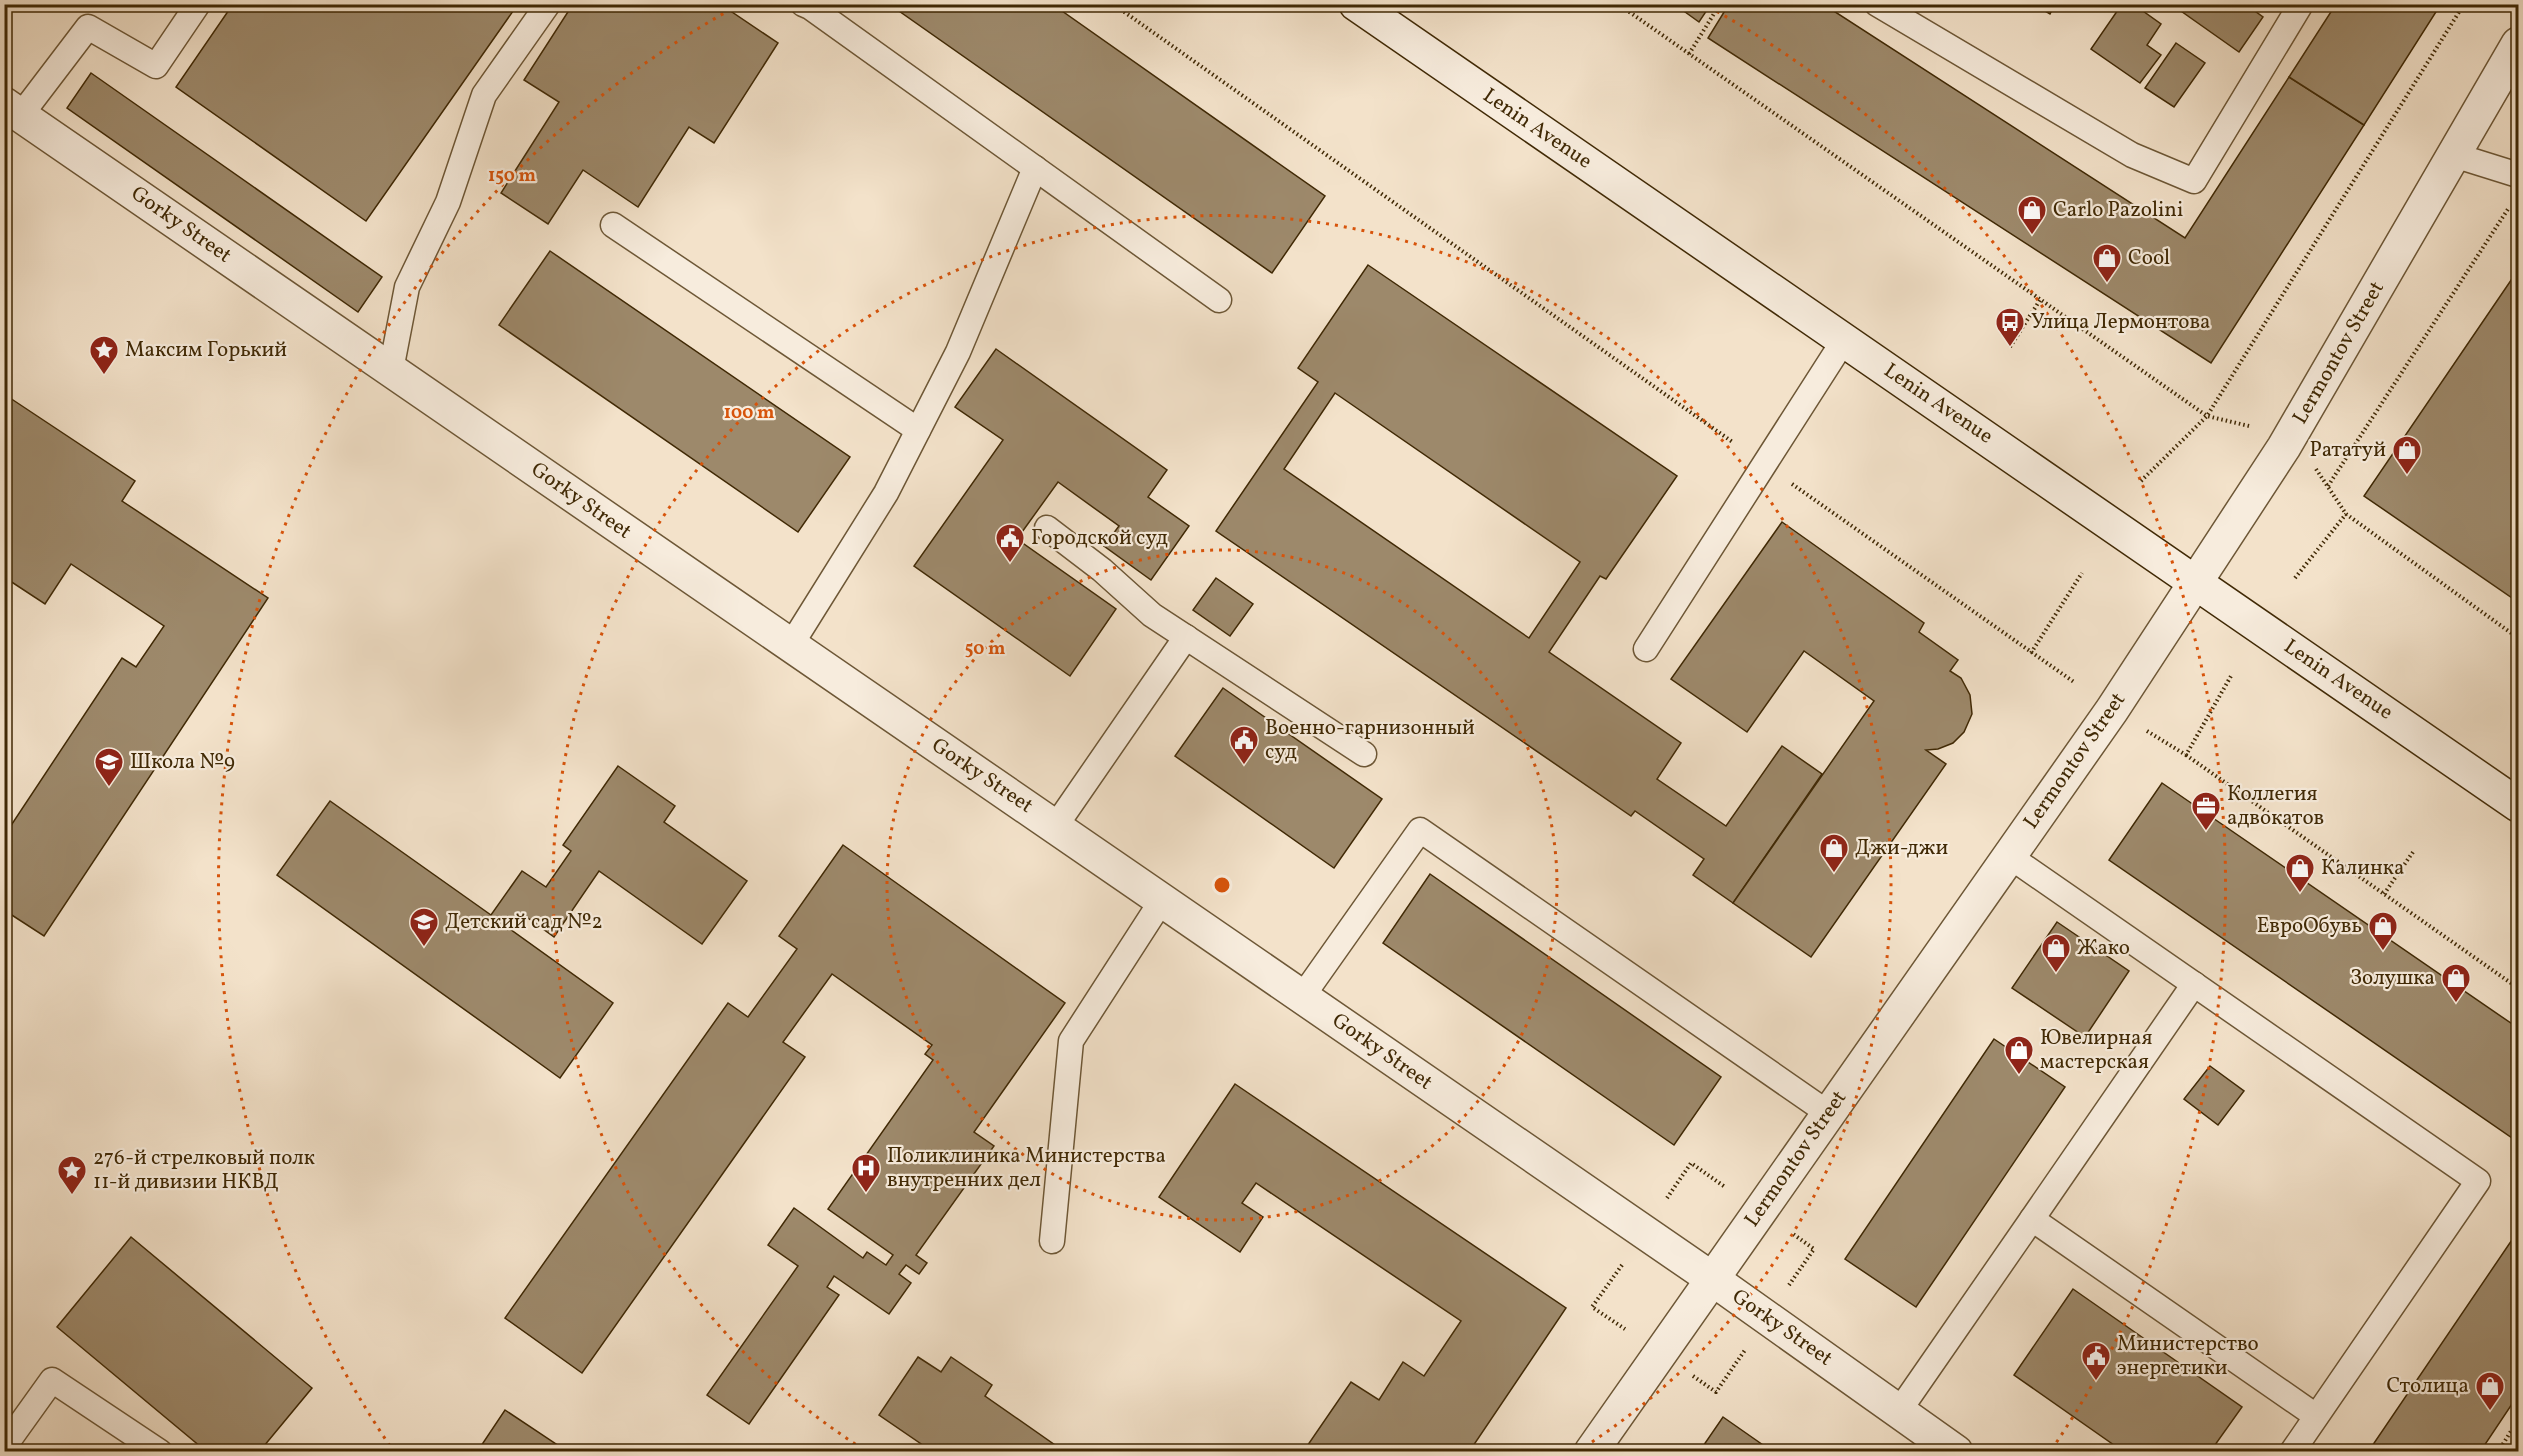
<svg xmlns="http://www.w3.org/2000/svg" width="2523" height="1456" viewBox="0 0 2523 1456" font-family="Vollkorn,serif">
<style>
.building{fill:#9d896b;stroke:#402905;stroke-width:1.5;fill-rule:evenodd}
.lines{fill:none;stroke-linecap:round;stroke-linejoin:round}
.service-casing{stroke:#6d5736;stroke-width:27}
.minor-casing{stroke:#6d5736;stroke-width:36}
.secondary-casing{stroke:#402905;stroke-width:36}
.path{stroke:#402905;stroke-width:4;stroke-dasharray:1.5 3;stroke-linecap:butt}
.service{stroke:#f7ecdd;stroke-width:24}
.minor{stroke:#f7ecdd;stroke-width:33}
.secondary{stroke:#f7ecdd;stroke-width:33}
.ring{fill:none;stroke:#d7540b;stroke-width:3;stroke-dasharray:3 6}
.labels{text-anchor:middle;dominant-baseline:central;stroke-width:4.5;stroke-linejoin:round;paint-order:stroke}
.street-label{font-size:21px;fill:#402905;stroke:#f7ecdd}
.poi-label{font-size:21px;fill:#402905;stroke:#f7ecdd;text-anchor:start}
.centre{fill:#d7540b;stroke:#f7ecdd;stroke-width:3}
.ring-label{font-size:18px;text-anchor:middle;font-weight:bold;fill:#d7540b;stroke:#f7ecdd;stroke-width:4.5;stroke-linejoin:round;paint-order:stroke}
</style>
<rect width="100%" height="100%" fill="#f3e2ca"/>
<filter id="stains"><feTurbulence type="fractalNoise" baseFrequency=".00333" numOctaves="4"/><feColorMatrix values="0 0 0 0 .2 0 0 0 0 .09 0 0 0 0 .02 0 0 0 .5 -.17"/></filter>
<radialGradient id="worn" r=".72"><stop offset=".6" stop-color="#630" stop-opacity="0"/><stop offset="1" stop-color="#630" stop-opacity=".3"/></radialGradient>
<!-- building -->
<g class="building">
<polygon points="233,4 518,4 366,221 176,87"/>
<polygon points="573,4 720,4 778,43 714,143 689,127 638,207 583,170 548,224 501,193 559,102 524,80"/>
<polygon points="889,4 1052,4 1325,196 1272,273"/>
<polygon points="1674,4 1711,4 1699,22"/>
<polygon points="1729,4 1823,4 2185,238 2289,77 2364,125 2211,363 1708,38"/>
<polygon points="2033,4 2055,4 2050,14"/>
<polygon points="2122,4 2133,4 2161,24 2147,45 2161,55 2140,83 2091,49"/>
<polygon points="2171,4 2245,4 2263,17 2239,52"/>
<polygon points="2336,4 2441,4 2364,125 2289,77"/>
<polygon points="2176,43 2205,63 2174,107 2145,88"/>
<polygon points="91,73 382,277 358,312 67,108"/>
<polygon points="550,251 850,457 798,532 499,325"/>
<path d="M1368,265L1677,476L1606,579L1600,576L1549,652L1681,743L1657,779L1726,826L1782,746L1822,774L1733,903L1693,875L1704,859L1635,811L1631,816L1216,531L1318,382L1298,368ZM1335,393L1580,562L1529,638L1284,469Z"/>
<polygon points="2518,270 2518,458 2515,464 2518,467 2518,602 2364,496"/>
<polygon points="996,349 1167,470 1148,497 1189,526 1151,580 1104,546 1119,526 1058,482 1017,539 1116,609 1070,676 914,566 1003,440 955,407"/>
<polygon points="4,394 135,481 122,501 268,598 44,936 4,910 4,836 122,658 136,667 164,626 71,564 45,604 4,577"/>
<polygon points="1782,522 1924,623 1919,632 1958,660 1950,671 1961,678 1970,695 1972,714 1964,732 1953,743 1938,749 1926,750 1946,764 1811,957 1733,903 1874,701 1804,651 1747,732 1671,679"/>
<polygon points="1216,578 1253,604 1230,636 1193,610"/>
<polygon points="1223,688 1382,799 1334,868 1175,756"/>
<polygon points="618,766 675,806 664,822 747,881 702,944 599,871 554,937 521,913 510,929 613,1003 560,1078 277,875 330,801 491,915 522,871 546,887 571,851 563,845"/>
<polygon points="2162,783 2518,1028 2518,1142 2109,860"/>
<polygon points="843,845 1065,1003 974,1132 994,1146 916,1255 927,1263 919,1274 906,1265 899,1274 911,1283 889,1314 834,1276 827,1287 839,1295 749,1424 707,1395 798,1266 768,1245 794,1208 863,1258 867,1252 886,1265 893,1255 828,1209 933,1060 925,1054 932,1045 832,974 783,1042 805,1057 582,1373 505,1318 728,1003 748,1017 797,949 779,936"/>
<polygon points="1430,874 1721,1077 1674,1145 1383,943"/>
<polygon points="2057,922 2129,971 2085,1037 2012,988"/>
<polygon points="1994,1039 2065,1087 1916,1307 1845,1259"/>
<polygon points="2210,1066 2244,1091 2218,1125 2184,1099"/>
<polygon points="1235,1084 1566,1308 1469,1452 1303,1452 1351,1382 1379,1400 1403,1362 1424,1376 1461,1321 1256,1183 1242,1203 1263,1217 1240,1252 1159,1197"/>
<polygon points="2518,1231 2518,1395 2480,1452 2368,1452"/>
<polygon points="131,1237 312,1388 259,1452 207,1452 57,1327"/>
<polygon points="2073,1289 2242,1407 2210,1452 2124,1452 2014,1375"/>
<polygon points="918,1357 941,1372 951,1357 992,1385 985,1396 1065,1452 933,1452 879,1415"/>
<polygon points="505,1410 568,1452 477,1452"/>
<polygon points="1723,1417 1773,1452 1699,1452"/>
</g>
<g class="lines">
<!-- service casing -->
<g class="service-casing">
<g id="service">
<polyline points="803,4 810,7 1219,300"/>
<polyline points="1877,4 2132,155 2194,181 2301,4"/>
<polyline points="21,115 88,27 156,66 198,4"/>
<polyline points="2454,155 2518,175"/>
<polyline points="613,225 918,430"/>
<polyline points="391,370 407,287 448,202 484,95 548,4"/>
<polyline points="1047,528 1102,570 1152,615 1364,754"/>
<polyline points="791,645 886,493 958,352 1035,168"/>
<polyline points="1646,649 1844,340"/>
<polyline points="1055,827 1186,637"/>
<polyline points="2009,856 2478,1181 2292,1452"/>
<polyline points="1302,997 1420,830 1828,1113"/>
<polyline points="2032,1219 2194,984"/>
<polyline points="1052,1241 1071,1041 1162,900"/>
<polyline points="1899,1411 2032,1219 2316,1416"/>
<polyline points="4,1447 52,1380 160,1452"/>
</g>
</g>
<!-- minor casing -->
<g class="minor-casing">
<g id="minor">
<polyline points="4,104 1711,1278 1956,1452"/>
<polyline points="1591,1452 2112,710 2284,447 2518,44"/>
</g>
</g>
<!-- secondary casing -->
<g class="secondary-casing">
<polyline id="secondary" points="1356,4 2518,805"/>
</g>
<!-- path -->
<g class="path">
<polyline points="1113,4 1734,443"/>
<polyline points="1618,4 2207,416 2249,426"/>
<polyline points="1689,54 1720,4"/>
<polyline points="2010,347 2040,300"/>
<polyline points="2316,469 2346,514 2518,638"/>
<polyline points="2141,481 2207,416 2464,4"/>
<polyline points="1792,484 2074,682"/>
<polyline points="2328,486 2508,209"/>
<polyline points="2295,578 2346,514"/>
<polyline points="2031,653 2082,573"/>
<polyline points="2147,731 2186,755 2231,676"/>
<polyline points="2186,755 2518,988"/>
<polyline points="2384,894 2413,852"/>
<polyline points="1667,1198 1691,1163 1725,1187"/>
<polyline points="1622,1265 1592,1307 1625,1329"/>
<polyline points="1789,1285 1814,1249 1793,1234"/>
<polyline points="1693,1376 1716,1392 1745,1350"/>
<polyline points="2498,1452 2518,1420"/>
</g>
<!-- service -->
<use href="#service" class="service"/>
<!-- minor -->
<use href="#minor" class="minor"/>
<!-- secondary -->
<use href="#secondary" class="secondary"/>
</g>
<!-- distance rings -->
<g class="ring">
<circle cx="1222" cy="885" r="335"/>
<path d="M863 1449A669 669 0 1 1 1581 1449"/>
<path d="M390 1446A1004 1004 0 0 1 735 7M1709 7A1004 1004 0 0 1 2054 1446"/>
</g>
<!-- icons -->
<defs>
<g id="shop-pin" transform="scale(1.5)"><path d="M0 17L-7.5 6A9.5 9.5 0 1 1 7.5 6Z" fill="#8f2418" stroke="#f7ecdd"/><path d="M-5-2.5h2.3a2.7 3.5 0 0 1 5.4 0H5L5.5 6h-11ZM-1.5-2.5h3a1.5 2.3 0 0 0-3 0Z" fill="#fff"/></g>
<g id="bus-pin" transform="scale(1.5)"><path d="M0 17L-7.5 6A9.5 9.5 0 1 1 7.5 6Z" fill="#8f2418" stroke="#f7ecdd"/><path d="M-5-6H5V4H4V6H2V4H-2V6H-4V4H-5ZM-3.5-4V0h7V-4ZM-3.5 1.2v1.5H-2V1.2ZM2 1.2v1.5H3.5V1.2Z" fill="#fff"/></g>
<g id="sight-pin" transform="scale(1.5)"><path d="M0 17L-7.5 6A9.5 9.5 0 1 1 7.5 6Z" fill="#8f2418" stroke="#f7ecdd"/><path d="M0-6L1.8-2.2L6-1.7L2.9 1.2L3.7 5.4L0 3.3L-3.7 5.4L-2.9 1.2L-6-1.7L-1.8-2.2Z" fill="#fff"/></g>
<g id="civic-pin" transform="scale(1.5)"><path d="M0 17L-7.5 6A9.5 9.5 0 1 1 7.5 6Z" fill="#8f2418" stroke="#f7ecdd"/><path d="M-.6-6.5H3V-4.5H.6V-3L4-1V1h2V6H-6V1h2V-1L-.6-3ZM-1.2 2.5V6h2.4V2.5Z" fill="#fff"/></g>
<g id="school-pin" transform="scale(1.5)"><path d="M0 17L-7.5 6A9.5 9.5 0 1 1 7.5 6Z" fill="#8f2418" stroke="#f7ecdd"/><path d="M0-5L7-2L0 1L-7-2ZM-4 1L0 2.5L4 1V4Q0 6-4 4Z" fill="#fff"/></g>
<g id="office-pin" transform="scale(1.5)"><path d="M0 17L-7.5 6A9.5 9.5 0 1 1 7.5 6Z" fill="#8f2418" stroke="#f7ecdd"/><path d="M-6-3h4V-5.5h4V-3h4V5H-6ZM-1-4.5V-3h2v-1.5ZM-6 0V1H6V0Z" fill="#fff"/></g>
<g id="hospital-pin" transform="scale(1.5)"><path d="M0 17L-7.5 6A9.5 9.5 0 1 1 7.5 6Z" fill="#8f2418" stroke="#f7ecdd"/><path d="M-5-5h3v3.5h4V-5h3V5h-3V1.5h-4V5h-3Z" fill="#fff"/></g>
</defs>
<g fill-rule="evenodd">
<use href="#shop-pin" x="2032" y="210"/>
<use href="#shop-pin" x="2107" y="258"/>
<use href="#bus-pin" x="2010" y="322"/>
<use href="#sight-pin" x="104" y="350"/>
<use href="#shop-pin" x="2407" y="450"/>
<use href="#civic-pin" x="1010" y="538"/>
<use href="#civic-pin" x="1244" y="740"/>
<use href="#school-pin" x="109" y="762"/>
<use href="#office-pin" x="2206" y="806"/>
<use href="#shop-pin" x="1834" y="848"/>
<use href="#shop-pin" x="2300" y="868"/>
<use href="#school-pin" x="424" y="922"/>
<use href="#shop-pin" x="2383" y="926"/>
<use href="#shop-pin" x="2056" y="948"/>
<use href="#shop-pin" x="2456" y="978"/>
<use href="#shop-pin" x="2019" y="1050"/>
<use href="#hospital-pin" x="866" y="1168"/>
<use href="#sight-pin" x="72" y="1170"/>
<use href="#civic-pin" x="2096" y="1356"/>
<use href="#shop-pin" x="2490" y="1386"/>
</g>
<g class="labels">
<!-- street labels -->
<g class="street-label">
<text transform="translate(1537 129) rotate(34)">Lenin Avenue</text>
<text transform="translate(181 225) rotate(35)">Gorky Street</text>
<text transform="translate(2339 353) rotate(-60)">Lermontov Street</text>
<text transform="translate(1938 404) rotate(34)">Lenin Avenue</text>
<text transform="translate(581 501) rotate(35)">Gorky Street</text>
<text transform="translate(2338 680) rotate(34)">Lenin Avenue</text>
<text transform="translate(2075 761) rotate(-55)">Lermontov Street</text>
<text transform="translate(982 776) rotate(34)">Gorky Street</text>
<text transform="translate(1382 1052) rotate(35)">Gorky Street</text>
<text transform="translate(1796 1159) rotate(-55)">Lermontov Street</text>
<text transform="translate(1782 1328) rotate(35)">Gorky Street</text>
</g>
<!-- poi labels -->
<g class="poi-label">
<text x="2053" y="210">Carlo Pazolini</text>
<text x="2128" y="258">Cool</text>
<text x="2031" y="322">Улица Лермонтова</text>
<text x="125" y="350">Максим Горький</text>
<text x="2386" y="450" text-anchor="end">Рататуй</text>
<text x="1031" y="538">Городской суд</text>
<text x="1265" y="728">Военно-гарнизонный<tspan x="1265" dy="24">суд</tspan></text>
<text x="130" y="762">Школа №9</text>
<text x="2227" y="794">Коллегия<tspan x="2227" dy="24">адвокатов</tspan></text>
<text x="1855" y="848">Джи-джи</text>
<text x="2321" y="868">Калинка</text>
<text x="445" y="922">Детский сад №2</text>
<text x="2362" y="926" text-anchor="end">ЕвроОбувь</text>
<text x="2077" y="948">Жако</text>
<text x="2435" y="978" text-anchor="end">Золушка</text>
<text x="2040" y="1038">Ювелирная<tspan x="2040" dy="24">мастерская</tspan></text>
<text x="887" y="1156">Поликлиника Министерства<tspan x="887" dy="24">внутренних дел</tspan></text>
<text x="93" y="1158">276-й стрелковый полк<tspan x="93" dy="24">11-й дивизии НКВД</tspan></text>
<text x="2117" y="1344">Министерство<tspan x="2117" dy="24">энергетики</tspan></text>
<text x="2469" y="1386" text-anchor="end">Столица</text>
</g>
</g>
<circle cx="1222" cy="885" r="9" class="centre"/>
<g class="ring-label">
<text x="512" y="181">150 m</text>
<text x="749" y="418">100 m</text>
<text x="985" y="654">50 m</text>
</g>
<!-- margin -->
<rect width="2523" height="1456" fill="none" stroke="#f3e2ca" stroke-width="24"/>
<rect x="6" y="6" width="2511" height="1444" fill="none" stroke="#402905" stroke-width="3"/>
<rect x="12" y="12" width="2499" height="1432" fill="none" stroke="#402905" stroke-width="1.5"/>
<rect width="100%" height="100%" filter="url(#stains)"/>
<rect width="100%" height="100%" fill="url(#worn)"/>
</svg>
